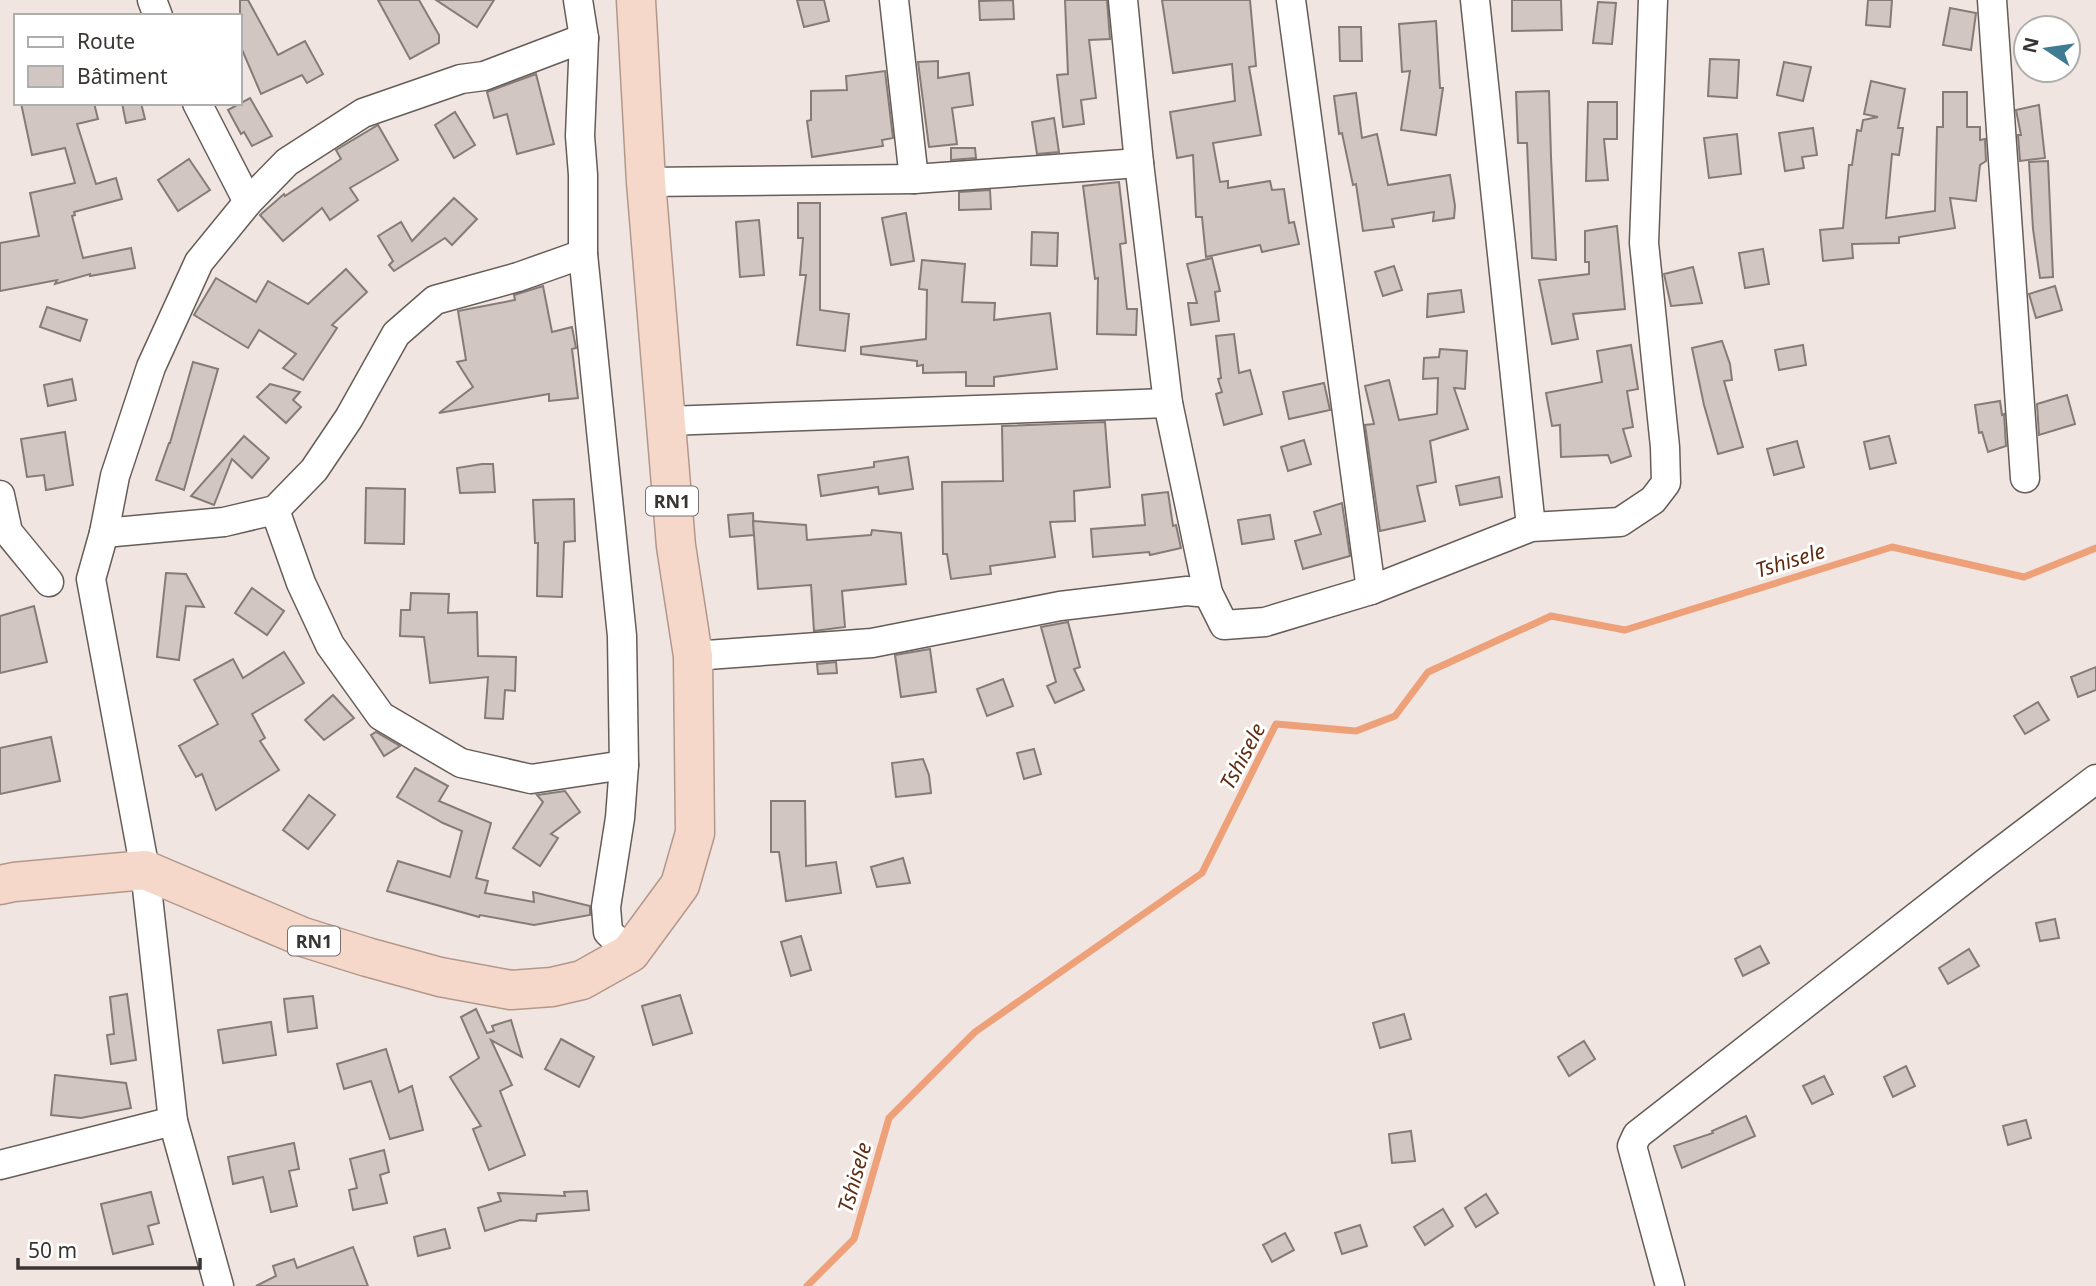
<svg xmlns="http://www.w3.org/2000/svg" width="2096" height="1286" viewBox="0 0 2096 1286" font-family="'Noto Sans',sans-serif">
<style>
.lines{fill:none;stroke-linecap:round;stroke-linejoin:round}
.stream{stroke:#eea079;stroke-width:7}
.building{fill:#d1c6c1;stroke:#857b77;stroke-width:2}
.minor-casing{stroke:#665c58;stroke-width:31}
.trunk-casing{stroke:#b2988c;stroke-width:41}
.minor{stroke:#fff;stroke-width:28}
.trunk{stroke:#f6d8ca;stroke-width:38}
.labels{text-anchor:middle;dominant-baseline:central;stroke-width:6;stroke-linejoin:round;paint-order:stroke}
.shield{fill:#fff;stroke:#747270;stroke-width:2}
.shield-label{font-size:18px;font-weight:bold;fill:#393533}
.water-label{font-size:21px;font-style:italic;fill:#5f2d11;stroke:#fff}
</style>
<rect width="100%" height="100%" fill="#f0e5e0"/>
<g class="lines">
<!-- stream -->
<polyline class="stream" points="807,1286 854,1239 889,1118 975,1032 1202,873 1276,724 1356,731 1395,716 1428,672 1551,616 1625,630 1892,547 2024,577 2096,548"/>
</g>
<!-- building -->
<g class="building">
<polygon points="240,0 248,0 278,55 305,41 323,74 307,83 302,75 261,94 240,45"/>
<polygon points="378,0 419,0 439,35 439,43 410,59"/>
<polygon points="436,0 494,0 477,27"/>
<polygon points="797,0 824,0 829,21 804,27"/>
<polygon points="1013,0 1014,19 980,20 979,1"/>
<polygon points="1065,0 1107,0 1110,39 1089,40 1096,98 1081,100 1084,124 1063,127 1057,75 1068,74"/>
<polygon points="1162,0 1250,0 1256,66 1249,67 1261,135 1213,143 1220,182 1228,181 1228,188 1270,181 1272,190 1284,189 1289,223 1294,222 1299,244 1262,252 1260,245 1206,257 1202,217 1196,217 1193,155 1177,158 1170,112 1235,101 1232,64 1173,73"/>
<polygon points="1512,0 1561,0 1562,30 1512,31"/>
<polygon points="1868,0 1892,0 1890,27 1866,25"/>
<polygon points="1598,2 1616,3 1612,44 1593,43"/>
<polygon points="1950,8 1976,13 1971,50 1943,45"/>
<polygon points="1436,21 1440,88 1443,88 1436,135 1401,130 1410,71 1402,72 1399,24"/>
<polygon points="1339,27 1361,27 1362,61 1340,61"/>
<polygon points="1710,59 1739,60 1737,98 1708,96"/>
<polygon points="938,61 938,78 969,73 973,105 952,108 957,144 929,147 918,62"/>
<polygon points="1784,62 1811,67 1803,101 1777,95"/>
<polygon points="885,71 893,138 882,140 883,146 812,157 807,121 811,120 811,91 847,90 846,76"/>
<polygon points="536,74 554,144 517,154 507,114 494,118 487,92"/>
<polygon points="1871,81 1905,89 1898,128 1903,128 1899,155 1892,154 1886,218 1935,211 1937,127 1943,127 1943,92 1967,92 1967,127 1980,127 1980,140 1985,139 1986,161 1980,165 1976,201 1950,198 1955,228 1899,237 1899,243 1852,244 1853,258 1823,261 1820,230 1843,228 1849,165 1852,165 1857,130 1861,131 1863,120 1878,117 1864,114"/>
<polygon points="1549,91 1551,157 1556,260 1532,258 1527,143 1518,143 1516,92"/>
<polygon points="1356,93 1362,138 1377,134 1388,185 1450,175 1455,206 1454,218 1433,221 1434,212 1392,219 1394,227 1363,231 1356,184 1353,185 1342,133 1339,134 1334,96"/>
<polygon points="250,98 272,136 252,146 244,132 241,134 228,110"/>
<polygon points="1588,102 1617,102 1617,139 1604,139 1608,180 1586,181"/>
<polygon points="21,103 94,103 98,119 77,124 96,184 116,178 122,199 74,212 75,215 72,216 83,258 131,248 135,268 90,276 90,274 55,284 57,280 0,291 0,243 39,236 30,193 75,183 65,148 32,155"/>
<polygon points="122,103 141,103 145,119 126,123"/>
<polygon points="2039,105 2045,158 2020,161 2018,135 2021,135 2016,110"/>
<polygon points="455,112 475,145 454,158 435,125"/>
<polygon points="1054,118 1059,152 1037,154 1032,122"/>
<polygon points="378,125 398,160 350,188 358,200 330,220 322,208 283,241 260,215 284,194 285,196 341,159 336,150"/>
<polygon points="1813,128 1817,155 1802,157 1804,168 1785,171 1779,133"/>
<polygon points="1737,134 1741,174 1709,178 1704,138"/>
<polygon points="951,148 975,148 976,158 951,160"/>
<polygon points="189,159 210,190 178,211 158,180"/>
<polygon points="2048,161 2053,277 2040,278 2033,229 2029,162"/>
<polygon points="1119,182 1126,243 1120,244 1127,309 1137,309 1136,335 1097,334 1098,278 1095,279 1083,186"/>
<polygon points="990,190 991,209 959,210 959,192"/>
<polygon points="454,198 477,219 452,245 445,238 394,271 389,265 393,261 378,236 401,222 412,241"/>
<polygon points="798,203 820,203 820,310 849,314 845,351 797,345 806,275 800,275 803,238 798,238"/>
<polygon points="906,213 914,261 891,265 882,218"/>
<polygon points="759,220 764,275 740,277 736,222"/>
<polygon points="1617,226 1625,309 1573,314 1578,339 1552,344 1539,280 1589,274 1589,262 1585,262 1585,231"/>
<polygon points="1032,232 1058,233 1057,266 1031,265"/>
<polygon points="1763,249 1769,284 1745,288 1739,253"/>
<polygon points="1212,258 1220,291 1215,292 1219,321 1191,325 1188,303 1197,303 1187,264"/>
<polygon points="922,260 965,264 962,302 995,303 994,320 1050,313 1057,369 994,377 994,386 966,386 966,372 923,373 923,365 917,366 917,361 861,354 861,347 926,339 927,290 919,289"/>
<polygon points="1394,266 1402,290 1383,296 1375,272"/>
<polygon points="1693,267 1702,303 1671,306 1664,274"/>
<polygon points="346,269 367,292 332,325 337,328 303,380 283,368 296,354 259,330 248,348 194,315 216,278 256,302 268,281 308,304"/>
<polygon points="543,286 552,332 572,327 576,348 572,349 578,398 549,401 549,394 439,413 473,387 457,362 466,360 458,311 515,300 514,295"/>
<polygon points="2055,286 2062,310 2036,318 2029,294"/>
<polygon points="1461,290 1464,312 1427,317 1428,294"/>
<polygon points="47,307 87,320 80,341 40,327"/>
<polygon points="1234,334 1239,373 1250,370 1262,414 1224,425 1216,394 1222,392 1218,379 1221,378 1216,336"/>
<polygon points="1722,341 1730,364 1732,380 1724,381 1743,447 1718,454 1704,405 1692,348"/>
<polygon points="1631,345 1638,389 1627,391 1633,427 1623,429 1631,456 1611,463 1608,455 1561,457 1560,425 1552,426 1546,393 1602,382 1597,351"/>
<polygon points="1803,345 1806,365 1779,370 1775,350"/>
<polygon points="1440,349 1467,351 1465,389 1454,388 1468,429 1430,441 1436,482 1417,486 1425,521 1380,531 1365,425 1374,424 1365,386 1389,380 1399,420 1437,414 1438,378 1423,379 1424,358 1439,357"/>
<polygon points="193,362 218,369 184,490 156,480 169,443 170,443"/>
<polygon points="72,379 76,400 48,406 44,385"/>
<polygon points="1324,383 1330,410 1289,419 1283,392"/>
<polygon points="270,384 300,392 293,400 301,407 286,423 257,397"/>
<polygon points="2067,395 2075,424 2039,435 2037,404"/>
<polygon points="2000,401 2002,415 2004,414 2006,446 1988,452 1982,432 1979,433 1975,405"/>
<polygon points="1105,422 1110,487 1074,491 1075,521 1050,522 1055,557 990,566 991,574 951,579 947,554 943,554 942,482 1003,481 1002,426"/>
<polygon points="65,432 73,485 46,490 44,475 27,477 21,439"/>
<polygon points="244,436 269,458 252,478 232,459 214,505 191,496"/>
<polygon points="1889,436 1896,463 1870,469 1864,442"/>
<polygon points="1304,440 1311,464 1288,471 1281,447"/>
<polygon points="1797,441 1804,467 1774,475 1767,449"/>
<polygon points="908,457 913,489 879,494 878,487 821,496 818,475 874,467 874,462"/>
<polygon points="482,464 493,464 495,492 460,493 457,468"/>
<polygon points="1499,477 1502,497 1460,505 1456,486"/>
<polygon points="366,488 405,489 404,544 365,543"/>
<polygon points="1168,492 1173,526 1176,525 1181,548 1150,555 1149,552 1093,557 1091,529 1145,525 1142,495"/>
<polygon points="574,499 575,541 564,542 562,597 537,596 538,543 535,543 533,500"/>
<polygon points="1342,503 1350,556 1303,569 1295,541 1321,534 1314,512"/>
<polygon points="753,513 754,535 730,537 728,515"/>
<polygon points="1270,515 1274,539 1242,544 1238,520"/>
<polygon points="753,521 806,525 807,540 871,535 872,530 901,533 906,584 842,591 845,627 814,631 811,585 758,589"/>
<polygon points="166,573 186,574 204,607 186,606 179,660 157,657"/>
<polygon points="252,588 284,611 267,635 235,613"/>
<polygon points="411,593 449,594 448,613 477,612 478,656 516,657 515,691 505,690 503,719 485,718 488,677 430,683 424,637 400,636 401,610 410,610"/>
<polygon points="34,606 47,662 0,673 0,616"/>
<polygon points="1068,622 1080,667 1074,669 1084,690 1055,703 1047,686 1056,682 1041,627"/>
<polygon points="930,649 936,692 901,697 895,655"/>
<polygon points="284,652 304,683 252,714 265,738 260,741 279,770 216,810 202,774 196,777 179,746 218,724 194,680 233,659 243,678"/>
<polygon points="836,662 837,673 818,674 817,664"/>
<polygon points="2096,667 2096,690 2078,697 2071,677"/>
<polygon points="1003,679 1013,706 987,716 977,689"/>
<polygon points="333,695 354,718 324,740 305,720"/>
<polygon points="2038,702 2049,720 2025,734 2014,716"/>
<polygon points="376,732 400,746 384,756 371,735"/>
<polygon points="51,737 60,781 0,794 0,748"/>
<polygon points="1034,749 1041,774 1024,779 1017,753"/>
<polygon points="923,759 929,775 931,793 896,797 892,763"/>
<polygon points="415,768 448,786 439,801 491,823 476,878 488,881 485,893 534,902 533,892 590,906 590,915 534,925 480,915 479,917 387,891 398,861 450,877 462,831 443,823 397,797"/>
<polygon points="565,791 580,812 551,834 558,838 540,866 513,848 543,802 537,795"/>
<polygon points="309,795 335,815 308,849 283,830"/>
<polygon points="771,801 805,801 806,866 836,862 841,893 786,901 779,852 771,852"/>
<polygon points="903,858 910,883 877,887 871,867"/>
<polygon points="2055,919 2059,938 2040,941 2036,923"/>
<polygon points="801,936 811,970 791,976 781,942"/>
<polygon points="1760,946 1769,963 1743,976 1735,959"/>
<polygon points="1969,949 1979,966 1948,984 1939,968"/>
<polygon points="127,994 136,1060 111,1064 107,1035 114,1034 110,997"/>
<polygon points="680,995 692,1033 653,1045 642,1006"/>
<polygon points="313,996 317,1028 288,1032 284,999"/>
<polygon points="476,1009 487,1033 494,1031 492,1026 511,1020 522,1057 491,1040 512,1085 500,1091 525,1155 489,1170 473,1129 481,1126 450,1077 479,1058 461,1017"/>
<polygon points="1404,1014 1411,1039 1380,1048 1373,1023"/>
<polygon points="271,1022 276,1055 223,1063 218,1030"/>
<polygon points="561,1039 594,1057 579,1087 545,1069"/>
<polygon points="1584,1041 1595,1059 1569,1076 1558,1057"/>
<polygon points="386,1049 399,1092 412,1086 423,1130 390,1139 371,1081 344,1089 337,1064"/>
<polygon points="1906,1066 1915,1086 1893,1097 1884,1077"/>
<polygon points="55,1075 126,1083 131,1108 81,1118 51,1115"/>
<polygon points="1824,1076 1833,1094 1812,1104 1803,1086"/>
<polygon points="1746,1116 1755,1136 1682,1168 1674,1146 1713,1133 1712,1131"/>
<polygon points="2026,1120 2031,1138 2008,1145 2003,1126"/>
<polygon points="1411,1131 1415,1161 1392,1163 1389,1134"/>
<polygon points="294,1143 299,1169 289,1171 297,1206 271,1212 263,1177 233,1184 228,1157"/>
<polygon points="384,1150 389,1172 380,1175 387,1203 353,1210 349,1190 357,1188 350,1159"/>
<polygon points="587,1191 589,1210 537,1214 536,1221 520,1220 485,1231 478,1208 501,1201 498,1193 565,1196 564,1192"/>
<polygon points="151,1192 159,1223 148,1226 153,1244 113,1254 101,1204"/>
<polygon points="1486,1194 1498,1213 1476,1227 1465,1208"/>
<polygon points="1443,1209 1453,1226 1425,1245 1414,1227"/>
<polygon points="1360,1225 1367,1246 1342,1254 1335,1233"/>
<polygon points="445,1229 450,1248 418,1256 414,1237"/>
<polygon points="1285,1233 1294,1250 1272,1262 1263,1245"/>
<polygon points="353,1247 368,1286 256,1286 276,1276 273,1266 294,1259 297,1268"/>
</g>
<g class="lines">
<!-- minor casing -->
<g class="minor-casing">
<g id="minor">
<polyline points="152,0 158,16"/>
<polyline points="578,0 584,38 580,136 583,175 583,254 622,636 624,765 620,818 606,907 608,932 630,953"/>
<polyline points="894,0 914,179"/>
<polyline points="1123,0 1139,163 1168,403 1208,593 1224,625 1265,622 1371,590 1531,527 1620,522 1653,500 1666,483 1665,447 1644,243 1653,0"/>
<polyline points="1291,0 1371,590"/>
<polyline points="1475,0 1531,527"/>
<polyline points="1992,0 2025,478"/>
<polyline points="197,103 248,202"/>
<polyline points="646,182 914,179 1139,163"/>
<polyline points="667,421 1168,403"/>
<polyline points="0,495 8,532 49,582"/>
<polyline points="275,510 301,583 330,645 381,716 461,763 531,779 624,765"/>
<polyline points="104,533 224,522 275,510 314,470 349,418 396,334 435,300 518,277 583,254"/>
<polyline points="693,656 872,643 1060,606 1187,591 1208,593"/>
<polyline points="0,1165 173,1121"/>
<polyline points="219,1286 173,1121 145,870 91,579 104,533 115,476 151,367 199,262 248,202 287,162 363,113 461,79 484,76 584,38"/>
<polyline points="1670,1286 1632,1146 1637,1135 1984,864 2096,779"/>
</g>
</g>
<!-- trunk casing -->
<g class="trunk-casing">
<polyline id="trunk" points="0,885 14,882 145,870 303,937 367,957 440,977 511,990 552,987 582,980 630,953 680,885 695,833 693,656 676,546 646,182 636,0"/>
</g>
<!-- minor -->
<use href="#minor" class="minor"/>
<!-- trunk -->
<use href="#trunk" class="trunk"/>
</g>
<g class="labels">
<!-- shield labels -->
<g class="shield">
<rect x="646" y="486.5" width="52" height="29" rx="5"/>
<rect x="288" y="926.5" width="52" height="29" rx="5"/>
</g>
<g class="shield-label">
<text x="672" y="501">RN1</text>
<text x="314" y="941">RN1</text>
</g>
<!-- water labels -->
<g class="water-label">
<text transform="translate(1790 560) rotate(-17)">Tshisele</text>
<text transform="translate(1242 756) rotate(-62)">Tshisele</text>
<text transform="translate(854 1177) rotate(-74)">Tshisele</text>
</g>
</g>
<!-- legend -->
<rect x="14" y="14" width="228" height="91" fill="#ffffff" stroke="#b0aead" stroke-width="2"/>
<rect x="28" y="37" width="35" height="10" fill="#ffffff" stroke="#b0aead" stroke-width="2"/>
<text x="77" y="49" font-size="21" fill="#393533">Route</text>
<rect x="28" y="66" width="35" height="21" fill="#d1c6c1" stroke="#b0aead" stroke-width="2"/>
<text x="77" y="84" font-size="21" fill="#393533">Bâtiment</text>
<!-- north arrow -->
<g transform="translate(2047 49) rotate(283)"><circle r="33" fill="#ffffff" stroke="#b0aead" stroke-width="2"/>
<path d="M0-5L12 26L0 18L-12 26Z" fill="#407b94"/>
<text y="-10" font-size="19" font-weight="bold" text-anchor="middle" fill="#393533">N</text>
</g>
<!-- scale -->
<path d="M18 1258v10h182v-10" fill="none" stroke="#393533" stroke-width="3.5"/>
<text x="28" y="1258" font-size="21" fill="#393533" stroke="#ffffff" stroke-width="5" paint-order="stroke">50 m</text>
</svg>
